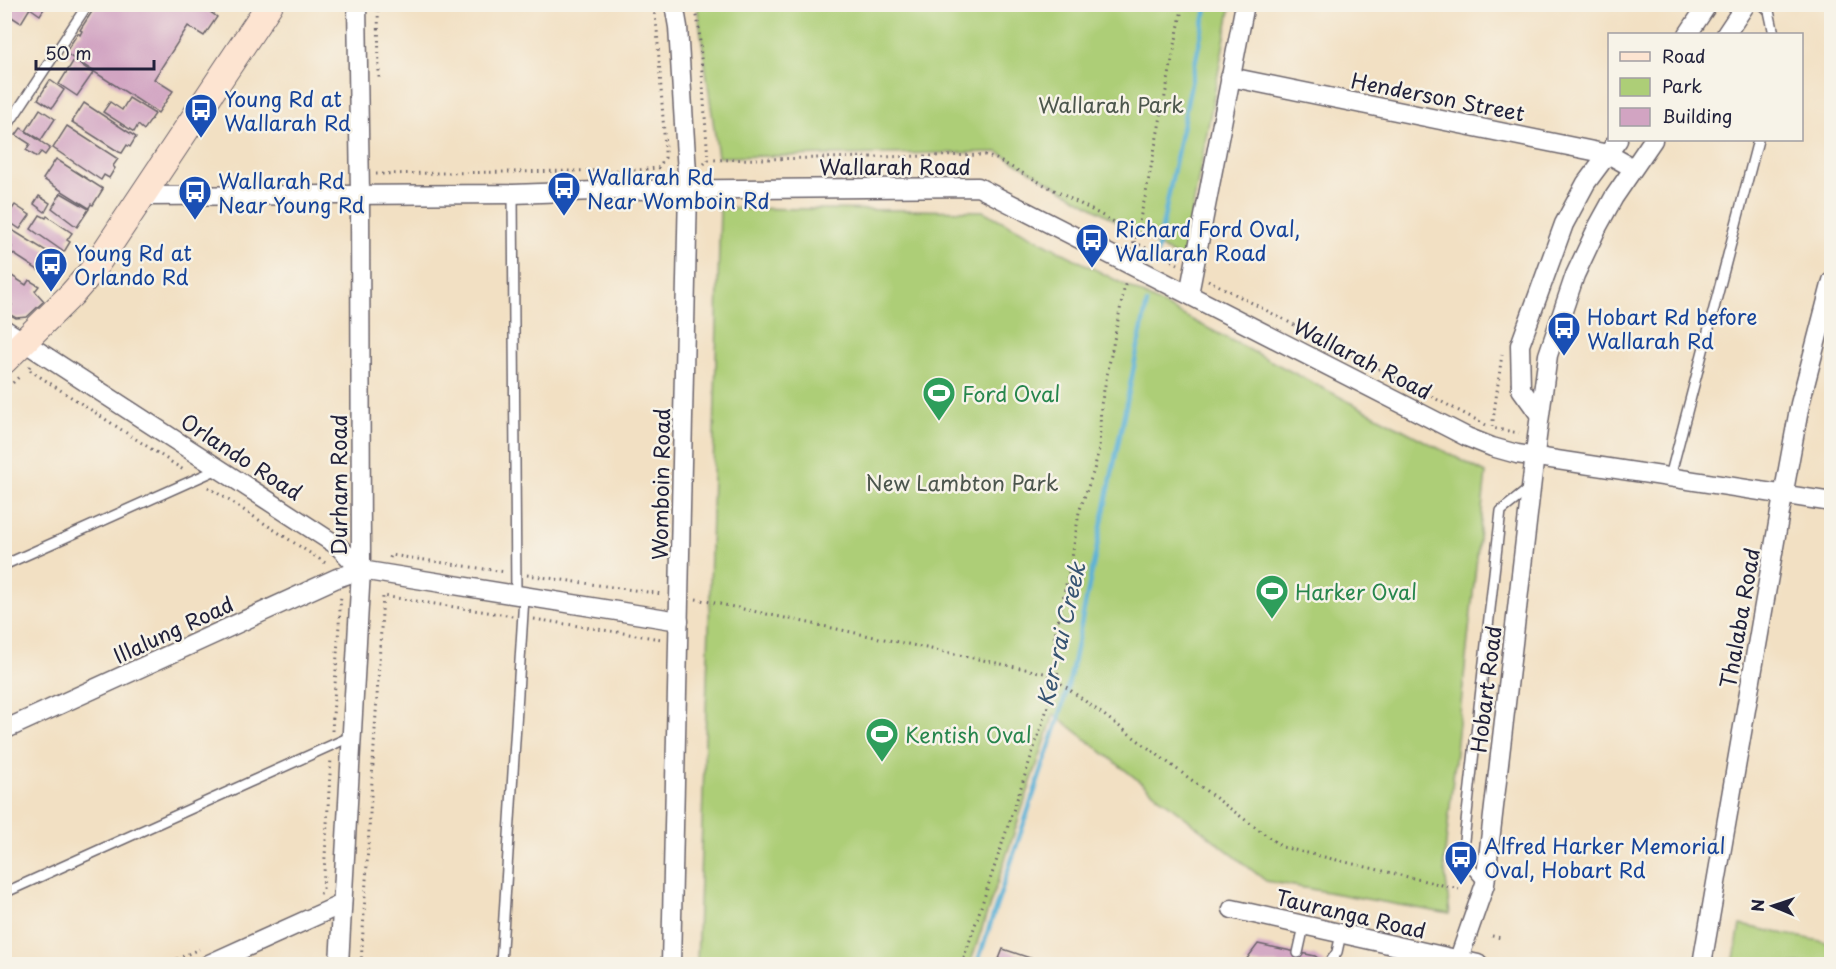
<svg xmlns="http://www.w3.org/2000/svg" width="1836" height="969" viewBox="0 0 1836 969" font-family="'Playpen Sans',sans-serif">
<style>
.green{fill:#adce77;stroke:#687859;stroke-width:1.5}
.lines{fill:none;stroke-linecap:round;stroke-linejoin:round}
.stream{stroke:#5ab1d7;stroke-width:4.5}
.building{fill:#d2a4c2}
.lane-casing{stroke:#6b646b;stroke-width:12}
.street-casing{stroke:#6b646b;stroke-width:21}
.secondary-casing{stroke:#6b646b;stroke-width:28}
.path{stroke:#6b646b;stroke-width:3;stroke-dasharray:1.5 4.5;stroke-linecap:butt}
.lane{stroke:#fff;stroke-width:9}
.street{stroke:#fff;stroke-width:18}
.secondary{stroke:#fde4d1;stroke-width:26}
.labels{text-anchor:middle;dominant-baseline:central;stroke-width:5;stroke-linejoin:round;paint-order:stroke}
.street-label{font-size:21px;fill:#22223b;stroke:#f7f3e8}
.transit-label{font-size:21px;fill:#164399;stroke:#f7f3e8;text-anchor:start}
.park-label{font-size:21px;fill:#4c564d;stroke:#f7f3e8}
.leisure-label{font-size:21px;fill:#27864d;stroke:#f7f3e8;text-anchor:start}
.water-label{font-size:22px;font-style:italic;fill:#365472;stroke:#f7f3e8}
</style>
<rect width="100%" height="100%" fill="#f7f3e8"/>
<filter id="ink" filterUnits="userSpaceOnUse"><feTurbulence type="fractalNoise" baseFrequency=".0167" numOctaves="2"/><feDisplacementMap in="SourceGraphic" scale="12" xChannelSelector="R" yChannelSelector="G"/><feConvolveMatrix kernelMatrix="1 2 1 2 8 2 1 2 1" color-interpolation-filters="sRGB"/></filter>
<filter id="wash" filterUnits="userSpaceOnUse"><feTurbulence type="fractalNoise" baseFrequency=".008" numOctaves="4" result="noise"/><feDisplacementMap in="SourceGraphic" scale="24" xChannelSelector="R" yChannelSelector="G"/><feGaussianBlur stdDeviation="1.35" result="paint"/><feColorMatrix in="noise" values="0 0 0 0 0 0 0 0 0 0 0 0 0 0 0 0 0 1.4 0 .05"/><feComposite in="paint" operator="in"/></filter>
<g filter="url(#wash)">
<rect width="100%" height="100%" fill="#f2e0c3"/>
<!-- green -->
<g class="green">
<polygon points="697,5 1231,5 1183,260 998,152 718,157"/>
<polygon points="720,208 983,211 1486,473 1444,862 1450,914 1266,881 1054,714 970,964 697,964 709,625"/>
<polygon points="1740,925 1831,943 1831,964 1733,964"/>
</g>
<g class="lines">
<!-- stream -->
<g class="stream">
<polyline points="1157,253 1207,4"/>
<polyline points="977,964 1059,718 1070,678 1147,303"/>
</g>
</g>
<g id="blocks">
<!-- building -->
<g class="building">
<polygon points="4,4 47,4 40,15 30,8 21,23 4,12"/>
<polygon points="97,4 199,4 217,17 204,36 188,26 154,79 173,91 158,113 65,53 78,33 80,35 82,31 80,30"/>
<polygon points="4,14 11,18 4,28"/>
<polygon points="74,60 93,73 77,96 59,84"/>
<polygon points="50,80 64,90 52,108 38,99"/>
<polygon points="4,96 11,101 4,111"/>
<polygon points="129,98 155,114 144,130 138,125 134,132 103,112 110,102 122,110"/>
<polygon points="84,103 136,137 130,147 127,145 122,153 119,152 72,122"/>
<polygon points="40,109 55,119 41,140 26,131"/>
<polygon points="67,126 118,159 113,166 115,168 109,178 104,175 101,180 53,148"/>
<polygon points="21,128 50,148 45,155 41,152 37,157 26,150 30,144 16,135"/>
<polygon points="56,159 103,189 93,205 91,204 89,208 43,179"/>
<polygon points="61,193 89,209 77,227 52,208"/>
<polygon points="39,196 50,203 45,212 34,204"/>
<polygon points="15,205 30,215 20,229 5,219"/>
<polygon points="40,215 46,218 47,216 72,233 67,240 70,242 64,252 31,229"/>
<polygon points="12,230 48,252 51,256 41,272 9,251 12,247 5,242"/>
<polygon points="4,271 26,285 29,280 39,286 35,291 44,301 27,317 16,318 7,313 12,305 4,300"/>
<polygon points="1258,944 1315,956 1326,964 1243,964"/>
<polygon points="1003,949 1048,964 997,964"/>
</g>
</g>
</g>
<g filter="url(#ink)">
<use href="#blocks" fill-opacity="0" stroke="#6b646b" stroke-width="1.5"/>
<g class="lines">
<!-- lane casing -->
<g class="lane-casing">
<g id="lane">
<polyline points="1762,4 1769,11 1774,34"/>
<polyline points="4,131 88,4"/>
<polyline points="513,194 516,596"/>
<polyline points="1670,477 1758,140"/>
<polyline points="4,565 218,469"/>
<polyline points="1485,884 1462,858 1501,511 1530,488"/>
<polyline points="4,893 352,736"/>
<polyline points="1298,953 1304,926"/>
<polyline points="501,964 524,597"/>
<polyline points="1329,964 1337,952 1341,934"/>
</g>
</g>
<!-- street casing -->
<g class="street-casing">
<g id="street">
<polyline points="1688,34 1708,4"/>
<polyline points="1726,34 1746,4"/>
<polyline points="1230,77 1608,154 1633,168"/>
<polyline points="144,196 513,194 623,190 978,187 1467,437 1492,447 1517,454 1832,502"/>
<polyline points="1189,294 1245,4"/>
<polyline points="4,329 338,546 361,570 679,621"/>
<polyline points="1539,414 1521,389 1520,345 1564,224 1586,183 1618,140"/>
<polyline points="4,730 337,578 361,570"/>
<polyline points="1232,909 1478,964"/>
<polyline points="209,964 342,904"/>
<polyline points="339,964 361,570 360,193 357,4"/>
<polyline points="671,964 688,189 678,27 674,4"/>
<polyline points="1457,964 1485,884 1537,437 1548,355 1575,275 1598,226 1614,197 1653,140"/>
<polyline points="1702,964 1779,518 1800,404 1832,281"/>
</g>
</g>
<!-- secondary casing -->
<g class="secondary-casing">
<polyline id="secondary" points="4,361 72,294 92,271 270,4"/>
</g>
<!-- path -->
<g class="path">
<polyline points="378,4 379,78"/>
<polyline points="695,4 699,28 708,160"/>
<polyline points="704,164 708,160 985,155 996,159 1135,233"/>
<polyline points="376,174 637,170 658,168 665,158 665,148 657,29 653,4"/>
<polyline points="1134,242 1178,264"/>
<polyline points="1132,250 1145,198 1183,4"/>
<polyline points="1208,280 1488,426"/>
<polyline points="1502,354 1492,428 1519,433"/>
<polyline points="30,366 28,369 185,471"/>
<polyline points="4,391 20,376"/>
<polyline points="208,487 327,564"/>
<polyline points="390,558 391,555 505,572"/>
<polyline points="527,575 662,594"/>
<polyline points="696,599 1058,676 1062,684 1282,847 1459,889"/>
<polyline points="534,619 661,639 661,642"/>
<polyline points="332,731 341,594"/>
<polyline points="320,894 323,889 331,758"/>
<polyline points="1492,936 1501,938"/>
<polyline points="166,964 199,949"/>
<polyline points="361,964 383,596 513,616"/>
<polyline points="962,964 1058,676 1054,639 1072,558 1079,512 1094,470 1099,449 1101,405 1126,280"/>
</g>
<!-- lane -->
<use href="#lane" class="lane"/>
<!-- street -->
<use href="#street" class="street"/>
<!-- secondary -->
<use href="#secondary" class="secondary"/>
</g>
</g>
<!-- icons -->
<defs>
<g id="bus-pin" transform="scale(1.725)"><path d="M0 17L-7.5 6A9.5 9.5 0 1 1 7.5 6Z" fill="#1a4fb4" stroke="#f7f3e8"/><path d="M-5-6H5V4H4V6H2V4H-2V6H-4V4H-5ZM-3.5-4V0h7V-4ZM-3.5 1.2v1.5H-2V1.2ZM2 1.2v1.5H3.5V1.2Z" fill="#fff"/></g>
<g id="stadium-pin" transform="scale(1.725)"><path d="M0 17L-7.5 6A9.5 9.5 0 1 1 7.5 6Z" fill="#2e9e5b" stroke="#f7f3e8"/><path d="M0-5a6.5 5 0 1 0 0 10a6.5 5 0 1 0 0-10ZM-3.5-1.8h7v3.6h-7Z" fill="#fff"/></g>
</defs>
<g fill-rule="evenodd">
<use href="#bus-pin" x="201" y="110"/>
<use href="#bus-pin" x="564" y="188"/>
<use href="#bus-pin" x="195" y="192"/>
<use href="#bus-pin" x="1092" y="240"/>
<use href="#bus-pin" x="51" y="264"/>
<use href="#bus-pin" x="1564" y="328"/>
<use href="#stadium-pin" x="939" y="393"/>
<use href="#stadium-pin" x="1272" y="591"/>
<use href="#stadium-pin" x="882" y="734"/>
<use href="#bus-pin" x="1461" y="857"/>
</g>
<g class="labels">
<!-- street labels -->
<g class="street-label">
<text transform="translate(1438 96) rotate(11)">Henderson Street</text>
<text x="895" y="166">Wallarah Road</text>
<text transform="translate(1363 358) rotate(27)">Wallarah Road</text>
<text transform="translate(242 456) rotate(33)">Orlando Road</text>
<text transform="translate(660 484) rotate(-89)">Womboin Road</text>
<text transform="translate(338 485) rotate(-90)">Durham Road</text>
<text transform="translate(1739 618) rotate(-80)">Thalaba Road</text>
<text transform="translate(173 629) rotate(-25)">Illalung Road</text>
<text transform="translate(1485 689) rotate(-83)">Hobart Road</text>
<text transform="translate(1351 913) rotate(13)">Tauranga Road</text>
</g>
<!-- transit labels -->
<g class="transit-label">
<text x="224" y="98">Young Rd at<tspan x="224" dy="24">Wallarah Rd</tspan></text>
<text x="587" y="176">Wallarah Rd<tspan x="587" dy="24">Near Womboin Rd</tspan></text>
<text x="218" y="180">Wallarah Rd<tspan x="218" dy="24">Near Young Rd</tspan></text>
<text x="1115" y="228">Richard Ford Oval,<tspan x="1115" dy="24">Wallarah Road</tspan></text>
<text x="74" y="252">Young Rd at<tspan x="74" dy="24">Orlando Rd</tspan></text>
<text x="1587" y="316">Hobart Rd before<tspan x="1587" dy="24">Wallarah Rd</tspan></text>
<text x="1484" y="845">Alfred Harker Memorial<tspan x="1484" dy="24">Oval, Hobart Rd</tspan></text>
</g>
<!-- park labels -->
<g class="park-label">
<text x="1111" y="104">Wallarah Park</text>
<text x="962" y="482">New Lambton Park</text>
</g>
<!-- leisure labels -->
<g class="leisure-label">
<text x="962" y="393">Ford Oval</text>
<text x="1295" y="591">Harker Oval</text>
<text x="905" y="734">Kentish Oval</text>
</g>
<!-- water labels -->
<g class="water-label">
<text transform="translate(1060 634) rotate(-77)">Ker-rai Creek</text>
</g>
</g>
<!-- margin -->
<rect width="1836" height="969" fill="none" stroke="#f7f3e8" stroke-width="24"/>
<!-- legend -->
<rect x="1608" y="33" width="195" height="108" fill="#f7f3e8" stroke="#a29fa3" stroke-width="1.5"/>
<rect x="1620" y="52" width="30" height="9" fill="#fde4d1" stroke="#a29fa3" stroke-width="1.5"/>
<text x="1662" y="63" font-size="18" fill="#22223b">Road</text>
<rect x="1620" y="78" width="30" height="18" fill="#adce77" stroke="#a29fa3" stroke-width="1.5"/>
<text x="1662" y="93" font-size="18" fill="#22223b">Park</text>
<rect x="1620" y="108" width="30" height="18" fill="#d2a4c2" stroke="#a29fa3" stroke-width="1.5"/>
<text x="1662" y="123" font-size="18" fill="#22223b">Building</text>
<!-- north arrow -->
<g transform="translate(1773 906) rotate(272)" stroke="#f7f3e8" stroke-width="4.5" paint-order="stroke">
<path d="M0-4.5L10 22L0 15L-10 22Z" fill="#22223b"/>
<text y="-9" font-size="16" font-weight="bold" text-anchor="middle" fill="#22223b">N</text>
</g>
<!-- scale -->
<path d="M36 60v9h118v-9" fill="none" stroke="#22223b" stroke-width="3"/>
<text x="45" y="60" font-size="18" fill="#22223b" stroke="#f7f3e8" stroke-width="4.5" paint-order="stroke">50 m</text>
</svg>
